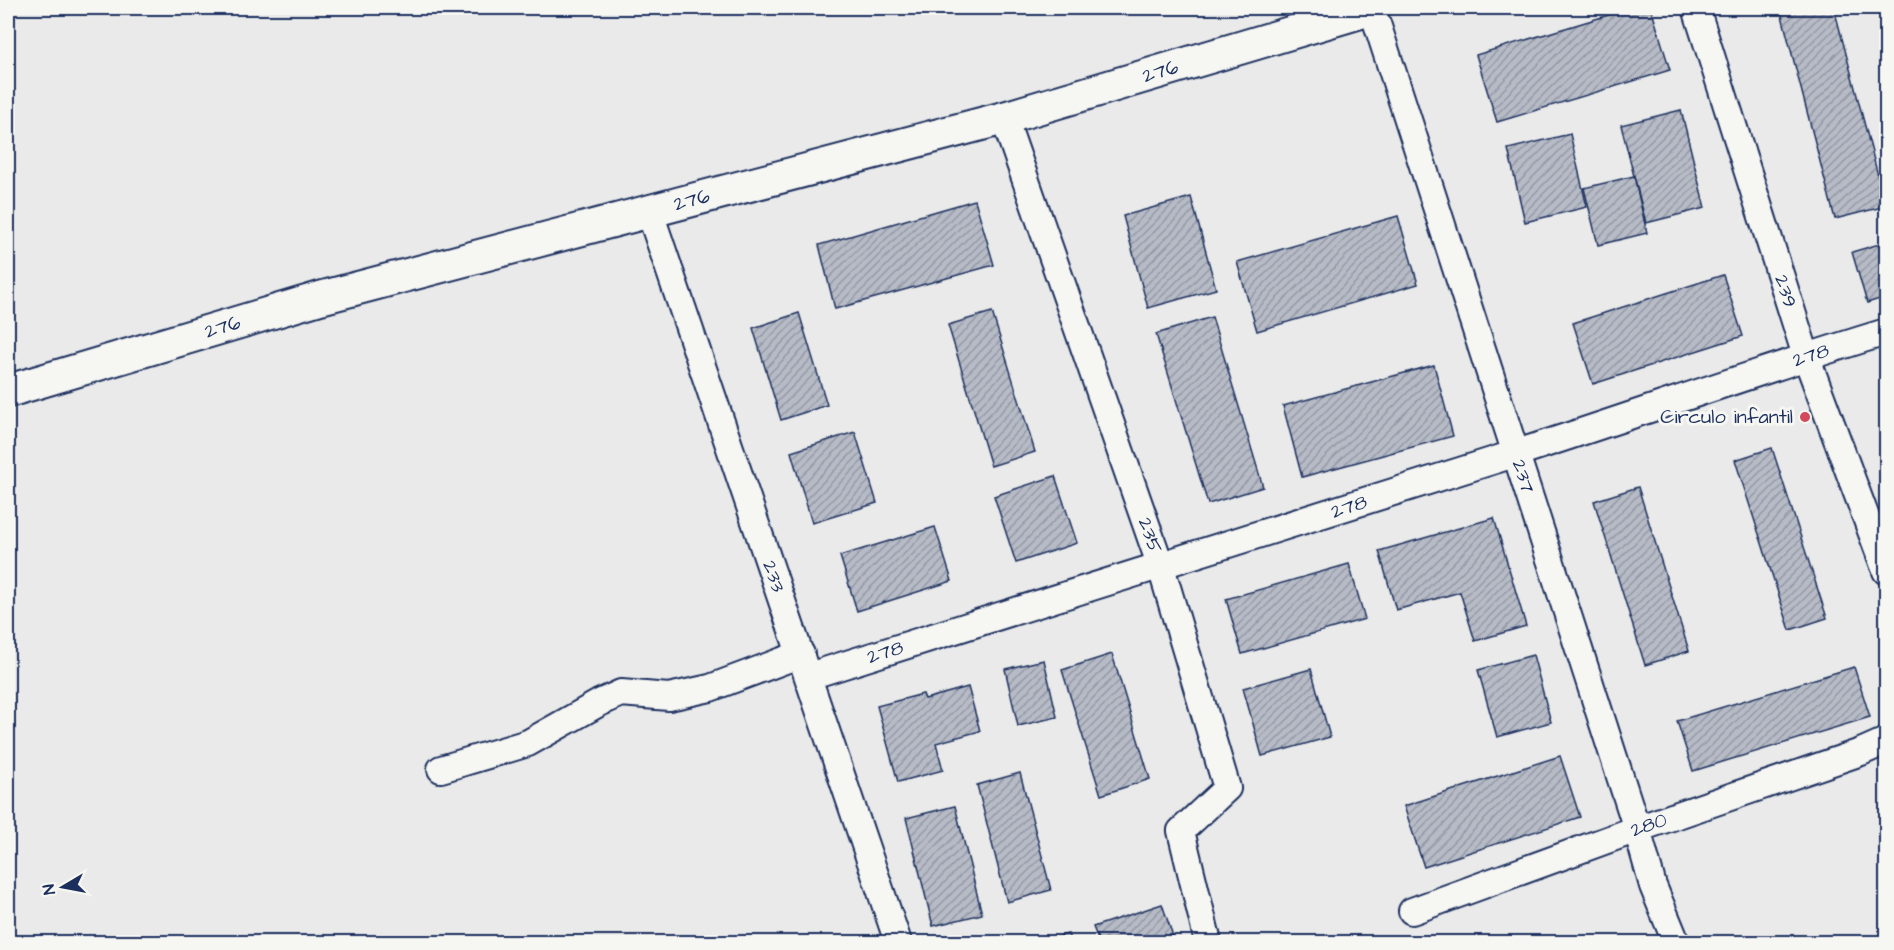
<svg xmlns="http://www.w3.org/2000/svg" width="1894" height="950" viewBox="0 0 1894 950" font-family="'Architects Daughter',sans-serif">
<style>
.building{fill:url(#building-hatch);stroke:#1b2f5e;stroke-width:1.5}
.lines{fill:none;stroke-linecap:round;stroke-linejoin:round}
.minor-casing{stroke:#1b2f5e;stroke-width:30}
.tertiary-casing{stroke:#1b2f5e;stroke-width:36}
.minor{stroke:#f6f6f2;stroke-width:26}
.tertiary{stroke:#f6f6f2;stroke-width:32}
.poi-dot{fill:#d1495b;stroke:#f6f6f2;stroke-width:2}
.labels{text-anchor:middle;dominant-baseline:central;stroke-width:6;stroke-linejoin:round;paint-order:stroke}
.street-label{font-size:20px;fill:#1b2f5e;stroke:#f6f6f2}
.poi-label{font-size:20px;fill:#1b2f5e;stroke:#f6f6f2;text-anchor:end}
</style>
<defs>
<pattern id="building-hatch" width="6" height="6" patternUnits="userSpaceOnUse" patternTransform="scale(1.5)"><rect width="6" height="6" fill="#b6bbc6"/><path d="M-1 1l2-2M0 6l6-6M5 7l2-2" fill="none" stroke="#9398a4"/></pattern>
</defs>
<rect width="100%" height="100%" fill="#e9eae9"/>
<filter id="ink" filterUnits="userSpaceOnUse"><feTurbulence type="fractalNoise" baseFrequency=".0167" numOctaves="2"/><feDisplacementMap in="SourceGraphic" scale="12" xChannelSelector="R" yChannelSelector="G"/><feConvolveMatrix kernelMatrix="1 2 1 2 8 2 1 2 1" color-interpolation-filters="sRGB"/></filter>
<g filter="url(#ink)">
<!-- building -->
<g class="building">
<polygon points="1632,8 1651,8 1670,70 1497,122 1476,55"/>
<polygon points="1780,8 1834,8 1886,206 1835,219"/>
<polygon points="1681,110 1705,208 1646,223 1621,125"/>
<polygon points="1570,134 1587,207 1525,222 1508,149"/>
<polygon points="1634,176 1647,233 1598,245 1584,188"/>
<polygon points="1191,197 1216,289 1148,308 1123,216"/>
<polygon points="975,200 994,265 835,309 819,245"/>
<polygon points="1398,216 1418,284 1257,331 1237,262"/>
<polygon points="1886,242 1886,297 1867,303 1852,252"/>
<polygon points="1723,275 1743,336 1593,384 1573,323"/>
<polygon points="992,312 1035,452 991,466 948,325"/>
<polygon points="799,313 827,405 781,420 753,328"/>
<polygon points="1212,317 1263,487 1208,504 1156,334"/>
<polygon points="1434,365 1453,436 1302,477 1283,406"/>
<polygon points="855,432 877,503 812,523 791,452"/>
<polygon points="1772,448 1827,618 1790,630 1735,460"/>
<polygon points="1055,476 1077,543 1016,563 994,496"/>
<polygon points="1638,487 1689,651 1645,665 1594,501"/>
<polygon points="1494,518 1526,626 1475,641 1460,592 1396,610 1379,551"/>
<polygon points="935,527 952,581 857,611 840,556"/>
<polygon points="1349,564 1365,619 1242,654 1226,599"/>
<polygon points="1112,654 1150,779 1101,795 1062,670"/>
<polygon points="1533,655 1551,722 1497,737 1478,670"/>
<polygon points="1044,660 1057,717 1018,726 1005,669"/>
<polygon points="1854,667 1870,717 1693,771 1677,721"/>
<polygon points="1311,669 1330,737 1262,756 1243,688"/>
<polygon points="968,687 980,731 936,743 943,770 898,782 877,706 923,694 925,699"/>
<polygon points="1560,756 1580,817 1424,867 1404,806"/>
<polygon points="1020,773 1051,890 1007,902 977,785"/>
<polygon points="955,806 982,914 933,926 906,818"/>
<polygon points="1162,904 1175,942 1099,942 1093,927"/>
<polygon points="1068,934 1071,942 1039,942"/>
</g>
<g class="lines">
<!-- minor casing -->
<g class="minor-casing">
<g id="minor">
<path id="s1" d="M1372,8L1637,829L1653,886L1676,942"/>
<path id="s2" d="M1696,8L1806,356L1886,571"/>
<path id="s3" d="M1004,118L1161,567L1227,788L1181,831L1208,942"/>
<path id="s4" d="M649,210L898,942"/>
<path id="s5" d="M809,676C1044,603 1279,530 1514,454C1638,414 1761,370 1886,332"/>
<polyline points="441,769 528,743 599,703 621,693 669,697 710,688 801,654"/>
<path id="s6" d="M1412,911L1637,829L1861,752L1886,741"/>
</g>
</g>
<!-- tertiary casing -->
<g class="tertiary-casing">
<g id="tertiary">
<path id="s7" d="M8,391L320,298L1004,118L1374,8"/>
</g>
</g>
<!-- minor -->
<use href="#minor" class="minor"/>
<!-- tertiary -->
<use href="#tertiary" class="tertiary"/>
</g>
</g>
<!-- markers -->
<circle class="poi-dot" cx="1805" cy="417" r="6"/>
<g class="labels">
<!-- street labels -->
<g class="street-label">
<text stroke="none"><textPath href="#s7" startOffset="1196">276</textPath></text>
<text stroke="none"><textPath href="#s7" startOffset="710">276</textPath></text>
<text stroke="none"><textPath href="#s2" startOffset="297">239</textPath></text>
<text stroke="none"><textPath href="#s7" startOffset="224">276</textPath></text>
<text stroke="none"><textPath href="#s5" startOffset="1052">278</textPath></text>
<text stroke="none"><textPath href="#s1" startOffset="492">237</textPath></text>
<text stroke="none"><textPath href="#s5" startOffset="566">278</textPath></text>
<text stroke="none"><textPath href="#s3" startOffset="442">235</textPath></text>
<text stroke="none"><textPath href="#s4" startOffset="387">233</textPath></text>
<text stroke="none"><textPath href="#s5" startOffset="80">278</textPath></text>
<text stroke="none"><textPath href="#s6" startOffset="252">280</textPath></text>
</g>
<!-- poi labels -->
<g class="poi-label">
<text x="1793" y="417">Circulo infantil</text>
</g>
</g>
<!-- margin -->
<rect width="1894" height="950" fill="none" stroke="#f6f6f2" stroke-width="30"/>
<rect x="15" y="15" width="1864" height="920" fill="none" stroke="#1b2f5e" stroke-width="2" filter="url(#ink)"/>
<!-- north arrow -->
<g transform="translate(63 887) rotate(260)" stroke="#f6f6f2" stroke-width="4.5" paint-order="stroke">
<path d="M0-4.5L10 22L0 15L-10 22Z" fill="#1b2f5e"/>
<text y="-9" font-size="16" font-weight="bold" text-anchor="middle" fill="#1b2f5e">N</text>
</g>
</svg>
